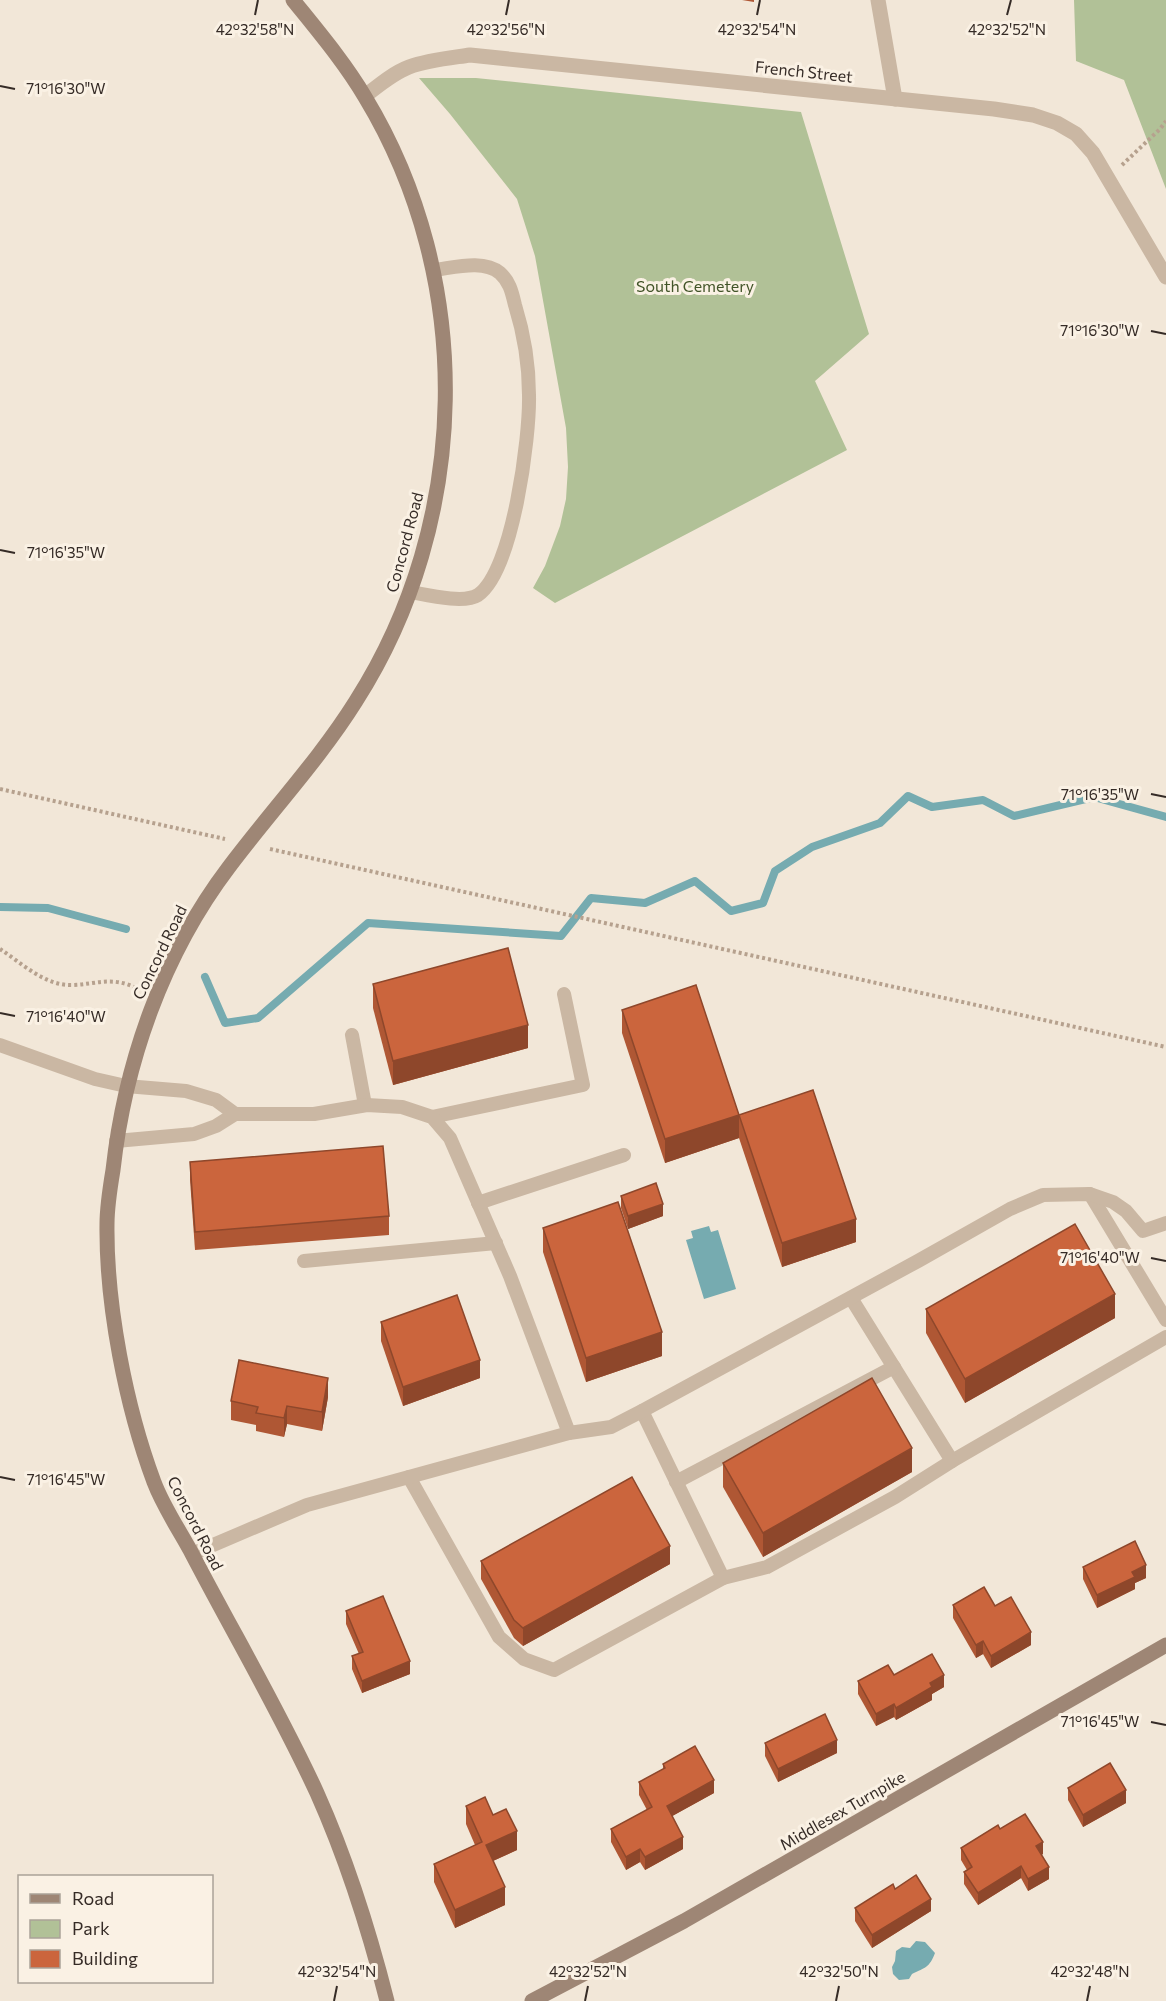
<svg xmlns="http://www.w3.org/2000/svg" width="1166" height="2001" viewBox="0 0 1166 2001" font-family="Commissioner,sans-serif">
<style>
.green{fill:#b1c197}
.water{fill:#76abb0}
.lines{fill:none;stroke-linecap:round;stroke-linejoin:round}
.stream{stroke:#76abb0;stroke-width:8}
.path{stroke:#b6a18e;stroke-width:4;stroke-dasharray:3 3;stroke-linecap:butt}
.service{stroke:#cab7a3;stroke-width:14}
.minor{stroke:#cab7a3;stroke-width:15}
.secondary{stroke:#9e8675;stroke-width:15}
.wall{fill:#af5734}
.shaded-wall{fill:#8e472b}
.building{fill:#cb653d;stroke:#8e472b;stroke-width:1.5}
.ticks{fill:none;stroke:#352b26;stroke-width:2}
.labels{text-anchor:middle;dominant-baseline:central;stroke-width:6;stroke-linejoin:round;paint-order:stroke}
.street-label{font-size:16px;fill:#352b26;stroke:#faf1e4}
.park-label{font-size:16px;fill:#425428;stroke:#faf1e4}
.ticks-label{font-size:15px;text-anchor:middle;fill:#352b26;stroke:#faf1e4;stroke-width:6;stroke-linejoin:round;paint-order:stroke}
</style>
<rect width="100%" height="100%" fill="#f2e7d8"/>
<!-- green -->
<g class="green">
<polygon points="1074,0 1166,0 1166,189 1124,80 1076,61"/>
<polygon points="419,78 476,78 801,112 869,334 815,381 847,450 555,603 533,588 545,566 560,526 566,499 568,467 566,428 535,256 517,199 450,114"/>
</g>
<!-- water -->
<g class="water">
<polygon points="709,1226 711,1232 718,1230 736,1289 704,1299 686,1240 693,1238 691,1231"/>
<path d="M916,1941L925,1942L935,1953C929,1968 926,1967 912,1974L909,1979L899,1980L893,1974L892,1967L895,1961L896,1951L902,1947L910,1948Z"/>
</g>
<g class="lines">
<!-- stream -->
<g class="stream">
<polyline points="0,907 48,908 126,929"/>
<polyline points="205,977 225,1023 258,1018 368,923 561,936 591,898 645,903 695,881 731,911 763,903 775,871 812,847 880,823 908,796 932,807 983,800 1014,816 1094,797 1166,817"/>
</g>
<!-- path -->
<g class="path">
<polyline points="1122,165 1160,129 1166,121"/>
<polyline points="0,789 225,839"/>
<polyline points="270,849 1166,1047"/>
<path d="M0,949C20,962 44,985 70,985C95,985 112,975 138,989"/>
</g>
<!-- service -->
<g class="service">
<path d="M410,592C427,595 464,604 478,595C513,571 530,437 529,395C529,365 524,334 515,305C512,293 510,282 500,273C483,259 453,268 433,270"/>
<polyline points="352,1035 365,1105"/>
<polyline points="0,1045 95,1079 126,1086 186,1091 216,1100 235,1114"/>
<polyline points="432,1117 583,1085 564,994"/>
<polyline points="116,1141 194,1134 216,1126 235,1114 314,1114 367,1105 402,1107 432,1117 450,1138 510,1276 569,1433"/>
<polyline points="1090,1194 1166,1320"/>
<polyline points="478,1203 624,1155"/>
<polyline points="304,1261 496,1243"/>
<polyline points="851,1298 952,1461 1166,1337"/>
<polyline points="409,1477 499,1637 524,1659 554,1670 723,1578 642,1411"/>
<polyline points="676,1482 894,1367"/>
<polyline points="192,1554 307,1505 569,1433 611,1427 642,1411 918,1261 1010,1209 1043,1195 1090,1194 1113,1202 1126,1211 1143,1231 1166,1223"/>
<polyline points="723,1578 767,1567 895,1497 952,1461"/>
</g>
<!-- minor -->
<g class="minor">
<polyline points="878,0 895,99"/>
<path d="M365,96C378,86 393,73 409,67C428,60 450,58 470,55L994,109L1033,115L1057,123L1076,134L1093,153L1166,277"/>
</g>
<!-- secondary -->
<g class="secondary">
<path d="M293,0C318,31 345,63 365,97C476,280 471,521 356,701C319,760 271,811 229,867C163,954 125,1062 113,1170C110,1188 107,1206 107,1224C106,1305 126,1407 154,1482C163,1506 178,1528 190,1550C232,1631 279,1710 317,1793C347,1860 369,1930 387,2001"/>
<polyline points="532,2001 684,1921 1166,1645"/>
</g>
</g>
<!-- wall -->
<g class="wall">
<polygon points="742,0 754,0 754,2"/>
<polygon points="373,984 528,1048 393,1085 373,1008"/>
<polygon points="622,1010 739,1115 856,1242 782,1267 739,1138 665,1163 622,1033"/>
<polygon points="190,1162 389,1216 389,1235 195,1250 190,1180"/>
<polygon points="621,1196 663,1216 628,1229 621,1208"/>
<polygon points="543,1228 662,1356 586,1382 543,1252"/>
<polygon points="926,1309 1115,1318 965,1403 926,1333"/>
<polygon points="381,1322 480,1378 403,1406 381,1341"/>
<polygon points="328,1397 322,1431 287,1424 284,1437 256,1431 256,1425 231,1420 231,1401"/>
<polygon points="723,1463 912,1472 763,1557 723,1487"/>
<polygon points="481,1561 670,1564 523,1646 514,1638 481,1579"/>
<polygon points="1083,1567 1146,1578 1135,1583 1135,1589 1097,1608 1083,1579"/>
<polygon points="953,1605 995,1606 1031,1645 991,1668 983,1654 976,1658 953,1618"/>
<polygon points="346,1611 410,1674 362,1693 352,1669 352,1656 359,1654 346,1624"/>
<polygon points="894,1675 944,1687 932,1694 932,1700 896,1720 894,1717 876,1726 858,1694 858,1681"/>
<polygon points="765,1743 837,1753 778,1782 765,1756"/>
<polygon points="663,1764 714,1793 672,1816 683,1849 645,1870 640,1862 626,1870 611,1842 611,1829 647,1810 639,1795 639,1782 663,1769"/>
<polygon points="1068,1788 1126,1803 1083,1827 1068,1800"/>
<polygon points="466,1806 493,1815 517,1850 493,1861 505,1905 455,1928 434,1882 434,1864 475,1845 466,1824"/>
<polygon points="1000,1829 1043,1854 1041,1855 1049,1879 1028,1891 1021,1878 978,1905 964,1884 964,1872 967,1870 961,1860 961,1848"/>
<polygon points="895,1889 931,1911 872,1948 855,1921 855,1908"/>
</g>
<!-- shaded-wall -->
<g class="shaded-wall">
<polygon points="528,1025 528,1048 393,1085 393,1061"/>
<polygon points="739,1115 739,1138 665,1163 665,1139"/>
<polygon points="663,1204 663,1216 628,1229 628,1216"/>
<polygon points="856,1219 856,1242 782,1267 782,1243"/>
<polygon points="1115,1294 1115,1318 965,1403 965,1379"/>
<polygon points="662,1332 662,1356 586,1382 586,1358"/>
<polygon points="480,1360 480,1378 403,1406 403,1387"/>
<polygon points="328,1378 328,1397 322,1431 322,1412"/>
<polygon points="287,1406 287,1424 284,1437 284,1418"/>
<polygon points="912,1448 912,1472 763,1557 763,1533"/>
<polygon points="670,1546 670,1564 523,1646 523,1628"/>
<polygon points="1146,1565 1146,1578 1135,1583 1135,1589 1097,1608 1097,1595 1132,1572"/>
<polygon points="1031,1632 1031,1645 991,1668 991,1656"/>
<polygon points="983,1641 983,1654 976,1658 976,1645"/>
<polygon points="410,1661 410,1674 362,1693 362,1681"/>
<polygon points="944,1675 944,1687 932,1694 932,1700 896,1720 896,1708 930,1683"/>
<polygon points="894,1704 894,1717 876,1726 876,1714"/>
<polygon points="837,1740 837,1753 778,1782 778,1769"/>
<polygon points="714,1780 714,1793 667,1819 667,1806"/>
<polygon points="1126,1790 1126,1803 1083,1827 1083,1815"/>
<polygon points="517,1831 517,1850 486,1864 486,1845"/>
<polygon points="683,1837 683,1849 645,1870 645,1857"/>
<polygon points="1043,1842 1043,1854 1036,1858 1036,1846"/>
<polygon points="640,1849 640,1862 626,1870 626,1857"/>
<polygon points="1021,1866 1021,1878 978,1905 978,1893"/>
<polygon points="1049,1867 1049,1879 1028,1891 1028,1879"/>
<polygon points="505,1887 505,1905 455,1928 455,1910"/>
<polygon points="931,1899 931,1911 872,1948 872,1935"/>
</g>
<!-- building -->
<g class="building">
<polygon points="508,948 528,1025 393,1061 373,984"/>
<polygon points="696,985 739,1115 665,1139 622,1010"/>
<polygon points="813,1090 856,1219 782,1243 739,1115"/>
<polygon points="383,1146 389,1216 195,1232 190,1162"/>
<polygon points="656,1183 663,1204 628,1216 621,1196"/>
<polygon points="618,1202 662,1332 586,1358 543,1228"/>
<polygon points="1075,1224 1115,1294 965,1379 926,1309"/>
<polygon points="457,1295 480,1360 403,1387 381,1322"/>
<polygon points="239,1360 328,1378 322,1412 287,1406 284,1418 256,1413 258,1407 231,1401"/>
<polygon points="872,1378 912,1448 763,1533 723,1463"/>
<polygon points="632,1477 670,1546 523,1628 514,1620 481,1561"/>
<polygon points="1135,1541 1146,1565 1132,1572 1135,1577 1097,1595 1083,1567"/>
<polygon points="984,1587 995,1606 1011,1597 1031,1632 991,1656 983,1641 976,1645 953,1605"/>
<polygon points="383,1596 410,1661 362,1681 352,1656 363,1652 346,1611"/>
<polygon points="932,1654 944,1675 930,1683 932,1687 896,1708 894,1704 876,1714 858,1681 888,1665 894,1675"/>
<polygon points="825,1714 837,1740 778,1769 765,1743"/>
<polygon points="695,1746 714,1780 667,1806 683,1837 645,1857 640,1849 626,1857 611,1829 652,1807 639,1782 665,1768 663,1764"/>
<polygon points="1110,1763 1126,1790 1083,1815 1068,1788"/>
<polygon points="485,1797 493,1815 506,1809 517,1831 486,1845 505,1887 455,1910 434,1864 482,1842 466,1806"/>
<polygon points="1025,1814 1043,1842 1036,1846 1049,1867 1028,1879 1021,1866 978,1893 964,1872 972,1867 961,1848 998,1825 1000,1829"/>
<polygon points="916,1875 931,1899 872,1935 855,1908 893,1884 895,1889"/>
</g>
<!-- ticks -->
<path class="ticks" d="M255,15L258,0M506,15L509,0M757,15L760,0M1007,15L1011,0M0,86L15,89M1151,331L1166,334M0,550L15,553M1151,794L1166,797M0,1013L15,1016M1151,1258L1166,1261M0,1477L15,1480M1151,1722L1166,1725M334,2001L337,1986M585,2001L588,1986M836,2001L839,1986M1087,2001L1090,1986"/>
<g class="labels">
<!-- street labels -->
<g class="street-label">
<text transform="translate(804 71) rotate(6)">French Street</text>
<text transform="translate(404 542) rotate(-75)">Concord Road</text>
<text transform="translate(159 952) rotate(-64)">Concord Road</text>
<text transform="translate(196 1523) rotate(63)">Concord Road</text>
<text transform="translate(842 1810) rotate(-30)">Middlesex Turnpike</text>
</g>
<!-- park labels -->
<g class="park-label">
<text x="695" y="285">South Cemetery</text>
</g>
</g>
<g class="ticks-label">
<text x="255" y="35">42°32'58"N</text>
<text x="506" y="35">42°32'56"N</text>
<text x="757" y="35">42°32'54"N</text>
<text x="1007" y="35">42°32'52"N</text>
<text x="66" y="94">71°16'30"W</text>
<text x="1100" y="336">71°16'30"W</text>
<text x="66" y="558">71°16'35"W</text>
<text x="1100" y="800">71°16'35"W</text>
<text x="66" y="1022">71°16'40"W</text>
<text x="1100" y="1263">71°16'40"W</text>
<text x="66" y="1485">71°16'45"W</text>
<text x="1100" y="1727">71°16'45"W</text>
<text x="337" y="1977">42°32'54"N</text>
<text x="588" y="1977">42°32'52"N</text>
<text x="839" y="1977">42°32'50"N</text>
<text x="1090" y="1977">42°32'48"N</text>
</g>
<!-- legend -->
<rect x="18" y="1875" width="195" height="108" fill="#faf1e4" stroke="#aba298" stroke-width="1.5"/>
<rect x="30" y="1894" width="30" height="9" fill="#9e8675" stroke="#aba298" stroke-width="1.5"/>
<text x="72" y="1905" font-size="18" fill="#352b26">Road</text>
<rect x="30" y="1920" width="30" height="18" fill="#b1c197" stroke="#aba298" stroke-width="1.5"/>
<text x="72" y="1935" font-size="18" fill="#352b26">Park</text>
<rect x="30" y="1950" width="30" height="18" fill="#cb653d" stroke="#aba298" stroke-width="1.5"/>
<text x="72" y="1965" font-size="18" fill="#352b26">Building</text>
</svg>
